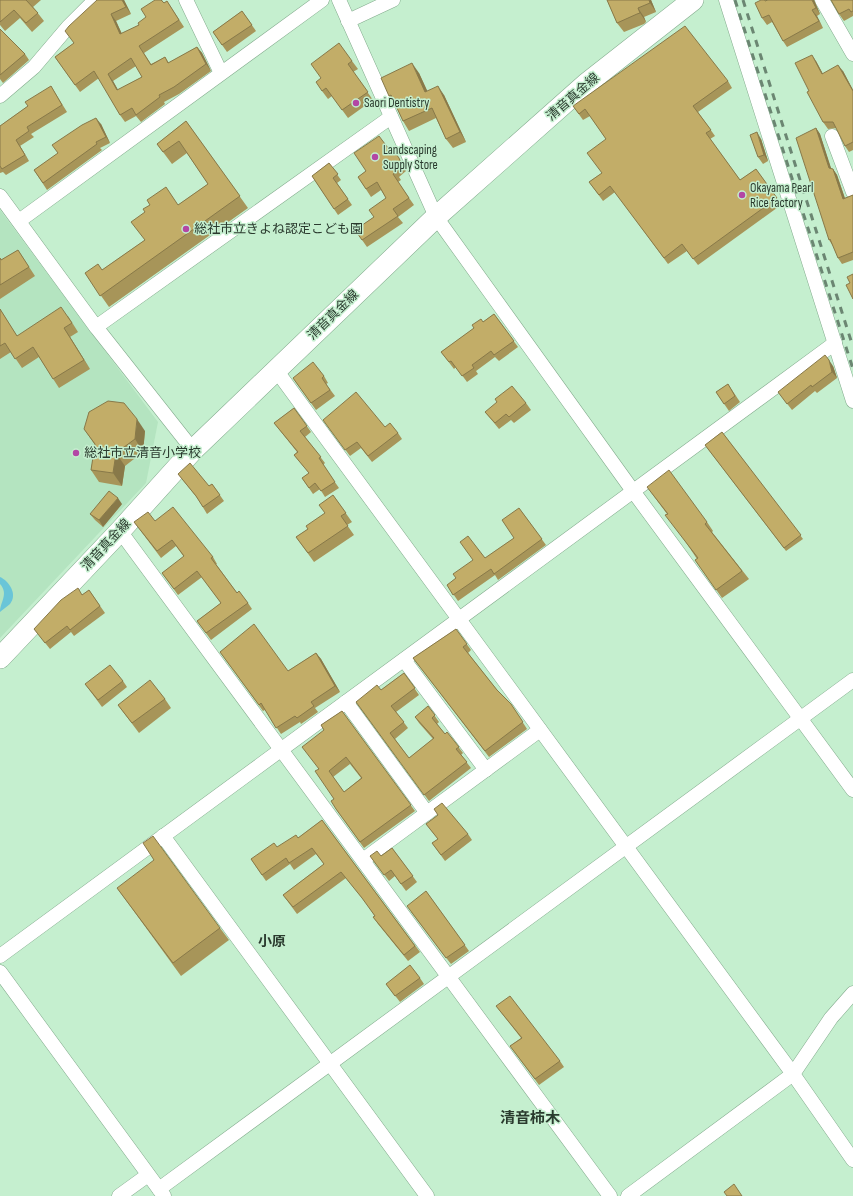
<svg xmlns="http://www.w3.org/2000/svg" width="853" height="1196" viewBox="0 0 853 1196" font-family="'Sofia Sans Condensed','Noto Sans JP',sans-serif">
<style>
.built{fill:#b4e4c0}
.water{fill:#69c5d8}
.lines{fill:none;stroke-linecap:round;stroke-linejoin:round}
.street-casing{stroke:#83ab8d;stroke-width:15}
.secondary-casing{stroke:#83ab8d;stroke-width:22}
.street{stroke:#fff;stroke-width:14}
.secondary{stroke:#fff;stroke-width:21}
.rail{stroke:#6b8672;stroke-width:3;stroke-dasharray:7 7;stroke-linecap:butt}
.wall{fill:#a79559;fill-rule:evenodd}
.shaded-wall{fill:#887949}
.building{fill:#c2ad68;stroke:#887949;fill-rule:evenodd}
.poi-dot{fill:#b346a5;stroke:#c5efcf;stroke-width:1.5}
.labels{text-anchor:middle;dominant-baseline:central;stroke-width:3;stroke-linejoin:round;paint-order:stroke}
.street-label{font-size:13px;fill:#2a3a2e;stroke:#c5efcf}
.poi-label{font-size:13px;fill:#2a3a2e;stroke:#c5efcf;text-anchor:start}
.neighbourhood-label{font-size:14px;font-weight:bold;fill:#2a3a2e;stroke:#c5efcf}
.quarter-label{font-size:15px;font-weight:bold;fill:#2a3a2e;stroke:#c5efcf}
</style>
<rect width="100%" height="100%" fill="#c5efcf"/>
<!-- built -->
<polygon class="built" points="0,210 158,422 146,483 0,638"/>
<!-- water -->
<path class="water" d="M0,577C9,581 18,594 10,604C7,607 3,609 0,612C0,602 9,594 0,584Z"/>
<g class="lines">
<!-- street casing -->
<g class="street-casing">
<g id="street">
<polyline points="186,0 221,73"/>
<polyline points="339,0 436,217 633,491 853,790"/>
<polyline points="726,0 853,401"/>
<polyline points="822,0 853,54"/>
<polyline points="348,21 393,0"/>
<polyline points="0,96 34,67 68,27 95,0"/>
<polyline points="832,136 853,192"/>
<polyline points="0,196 96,327 193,450"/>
<polyline points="19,221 322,0"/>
<polyline points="96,327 391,117"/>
<polyline points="276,370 793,1074 853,1160"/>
<polyline points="120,531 610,1196"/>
<polyline points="404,660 486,770"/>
<polyline points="346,702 427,813"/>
<polyline points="163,836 427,1196"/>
<polyline points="363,860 540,730"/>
<polyline points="0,956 835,343"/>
<polyline points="0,972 164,1196"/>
<polyline points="159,1189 853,680"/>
<polyline points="119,1196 148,1175"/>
<polyline points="628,1196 793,1074 831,1018 853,993"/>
</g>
</g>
<!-- secondary casing -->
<g class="secondary-casing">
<polyline id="secondary" points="0,658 120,531 193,450 436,217 586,84 693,0"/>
</g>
<!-- street -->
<use href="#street" class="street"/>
<!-- secondary -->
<use href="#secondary" class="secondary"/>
<!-- rail -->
<g class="rail">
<polyline points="735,0 853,369"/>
<polyline points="743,0 853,347"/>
</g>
</g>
<!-- wall -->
<g class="wall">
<polygon points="0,0 41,0 33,7 44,21 32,32 20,18 5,31 0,25"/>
<path d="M97,0H124L131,14L116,21L122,34L139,25L162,0L164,3L167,1L184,27L144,53L151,64L165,57L169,63L197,47L202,53L211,71L179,94L164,102L165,104L141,122L136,116L125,122L120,115L99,78L80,92L55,57L74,43ZM136,66L142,77L118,90L113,81Z"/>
<polygon points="607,0 651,0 656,12 644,17 646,22 644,24 624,32 617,23"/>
<polygon points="765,0 766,1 814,0 820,14 817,16 823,28 787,47 783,41 772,22 767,25 762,18"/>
<polygon points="853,0 853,16 844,21 839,14"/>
<polygon points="242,11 256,31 227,52 213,32"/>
<polygon points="0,29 25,54 29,60 3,83 0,79"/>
<polygon points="352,61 358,69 353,72 373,100 348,118 332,96 328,99 322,91 321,78"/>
<polygon points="816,61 823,74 843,71 853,90 853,150 849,152 845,146 837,128 828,129 823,122 809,91"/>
<polygon points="419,73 427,91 444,95 466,142 453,148 446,139 436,118 409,131 403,121 396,106 389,96"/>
<polygon points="728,81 732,88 698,112 715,136 710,139 740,180 756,169 781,205 698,265 687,251 668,264 615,192 603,201 589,182 602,173 606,139 590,116 583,120 573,106"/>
<polygon points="51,86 67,112 31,134 34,137 20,146 29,161 6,175 3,172 0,173 0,126 28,106"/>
<polygon points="186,121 248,208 109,307 85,273 102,270 145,240 145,212 150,205 178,205 208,184 187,153 172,164 157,144"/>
<polygon points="101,124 110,143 100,148 102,150 47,190 34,170"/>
<polygon points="816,128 820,134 831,169 833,169 837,175 845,198 853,195 853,260 842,264 838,258 833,246 829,240"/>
<polygon points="761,139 768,161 763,164 758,157"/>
<polygon points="388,148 404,166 406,171 399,177 401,180 398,182 414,205 398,217 403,223 367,247 355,230 374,217 386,198 381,190 371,197 358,177 366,171"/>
<polygon points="329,163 341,180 337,183 352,205 338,215 312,176"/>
<polygon points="18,250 35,276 0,299 0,258 1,260"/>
<polygon points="0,309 17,336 68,316 78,332 70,337 90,369 59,388 39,357 22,368 11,352 0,359"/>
<polygon points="494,314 518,347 499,361 495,357 476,371 478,374 467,382 456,367 454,369 441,352"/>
<polygon points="833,366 837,378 817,393 815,391 792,410 778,392"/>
<polygon points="324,376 328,383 326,384 335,396 316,410 293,378"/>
<polygon points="728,384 740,402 729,411 716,392"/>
<polygon points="526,403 531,410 514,423 511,420 499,429 485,412"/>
<polygon points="294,408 311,432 305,437 325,463 323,465 339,488 325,497 320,489 313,494 302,478 309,473 294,455 297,452 274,423"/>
<polygon points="323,420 385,427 398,433 402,439 372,462 361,448 350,456"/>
<polygon points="84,429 145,431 143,452 125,466 122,486 99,482 91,470 95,445"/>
<polygon points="722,432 803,539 786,551 705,445"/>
<polygon points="178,474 209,486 212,484 224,501 207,514 198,499"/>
<polygon points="647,487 707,522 713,531 712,532 749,579 722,598 695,560 697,559 667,514"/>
<polygon points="333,495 352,522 347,525 354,535 314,562 296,537 308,529 325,513"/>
<polygon points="122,504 103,527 95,520 90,514"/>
<polygon points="519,508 546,545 498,580 495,575 458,601 447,585 514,538"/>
<polygon points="155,521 213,557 217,564 216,564 237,593 248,603 252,609 211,640 197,621 221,603 202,577 178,595 162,573 184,557 176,546 161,558 134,522"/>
<polygon points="89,590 105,613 74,636 71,632 50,649 34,629"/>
<polygon points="456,629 471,650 468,653 497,690 511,704 527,729 489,757 413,658"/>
<polygon points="220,652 288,671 316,653 321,659 340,692 315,708 318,712 301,724 300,722 281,734 265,710 263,711"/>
<polygon points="404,673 419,695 396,712 408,728 395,739 409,758 433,739 419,723 415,717 428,706 439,722 437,724 445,734 447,732 463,753 461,755 471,768 429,801 356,702 381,690"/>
<polygon points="123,681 127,687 102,707 85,684"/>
<polygon points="165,699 171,708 139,733 118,705"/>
<path d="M342,711L415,811L364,848L336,809L334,799L318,769L324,730L321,725ZM350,764L361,778L344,792L333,777Z"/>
<polygon points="434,809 468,834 472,840 445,861 432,843 438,839 426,824 438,815"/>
<polygon points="322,820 420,952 408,961 378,924 373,917 375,916 366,903 346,878 297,914 283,895 324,864 316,854 294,870 290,864 266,881 251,859 298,838"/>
<polygon points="392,848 417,882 406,891 395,876 389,881 370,856 381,856"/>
<polygon points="117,888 220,928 229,940 181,976"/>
<polygon points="426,891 469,951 451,964 411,912"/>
<polygon points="420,978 424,984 400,1002 386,984"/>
<polygon points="496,1006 560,1061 564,1067 539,1085 510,1046 521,1038"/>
</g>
<!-- shaded-wall -->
<g class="shaded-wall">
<polygon points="122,0 124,0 131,14 126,7"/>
<polygon points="649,0 651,0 656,12 650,3"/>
<polygon points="812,0 814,0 820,14 816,8"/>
<polygon points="638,8 644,17 646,22 640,13"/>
<polygon points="812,10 817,16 823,28 819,21"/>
<polygon points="111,14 116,21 125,41 120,34"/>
<polygon points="197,47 202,53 211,71 206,64"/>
<polygon points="812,55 816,61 826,80 822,74"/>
<polygon points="412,63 419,73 432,101 425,92"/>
<polygon points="838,65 843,71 853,90 853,91"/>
<polygon points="108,74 113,81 122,97 117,90"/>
<polygon points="438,86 444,95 466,142 460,132"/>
<polygon points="96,118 101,124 110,143 106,137"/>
<polygon points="816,128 820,134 833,174 829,168"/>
<polygon points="757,132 761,139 768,161 764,155"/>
<polygon points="16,140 20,146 29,161 25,155"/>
<polygon points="399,158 404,166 406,171 401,164"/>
<polygon points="833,169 837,175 847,205 843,199"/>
<polygon points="64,328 70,337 90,369 84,360"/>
<polygon points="829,360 833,366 837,378 832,372"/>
<polygon points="137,419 145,431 143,452 135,439"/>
<polygon points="116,453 125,466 122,486 113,473"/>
<polygon points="118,498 122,504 103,527 99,520"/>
<polygon points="316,653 321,659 340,692 335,686"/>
</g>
<!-- building -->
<g class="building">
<polygon points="0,0 26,0 38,13 26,23 14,10 0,22"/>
<path d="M97,0H122L126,7L111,14L120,34L139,25L138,23L146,17L141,9L155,0H161L164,3L167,1L179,20L139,46L151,65L165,57L168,63L197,47L206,64L174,87L159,95L160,97L136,115L132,108L120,115L94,71L75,85L55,57L74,43L65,31L69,26ZM131,58L142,77L117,90L108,74Z"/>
<polygon points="607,0 649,0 650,3 638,8 640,13 637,14 617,23"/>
<polygon points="761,0 765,0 765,1 768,0 812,0 816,8 812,10 819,21 783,41 769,15 762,18 755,3"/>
<polygon points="831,0 853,0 853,11 851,12 849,9 839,14"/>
<polygon points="242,11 252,25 222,45 213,32"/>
<polygon points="685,26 728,81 693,106 711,130 706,133 740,180 756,169 777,198 693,259 682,244 664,258 610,186 599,195 589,182 602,173 587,153 606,139 585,109 579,114 573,106"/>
<polygon points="0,29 25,54 0,75"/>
<polygon points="339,43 352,61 348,64 368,92 342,110 326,88 322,91 316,82 321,78 311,64"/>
<polygon points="812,55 822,74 838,65 853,91 853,142 845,146 833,122 823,122 807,92 809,91 795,63"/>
<polygon points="412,63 425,92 438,86 460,132 446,139 432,108 403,121 391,95 389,96 381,78"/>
<polygon points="51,86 62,105 27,127 29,131 16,140 25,155 2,169 0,166 0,126 28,106 25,102"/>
<polygon points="96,118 106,137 96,142 97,144 43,183 34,170 58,153 52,145 82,125"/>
<polygon points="186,121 240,196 100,296 85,273 98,264 102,270 145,240 131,222 145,212 143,209 150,205 147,200 166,187 178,205 208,184 179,141 163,152 157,144"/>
<polygon points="816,128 829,168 833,169 843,199 853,195 853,252 838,258 830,239 829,240 796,138"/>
<polygon points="757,132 764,155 758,157 750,135"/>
<polygon points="379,136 388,148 390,146 399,158 401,164 393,169 396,172 393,174 409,198 393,209 398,216 362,240 355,230 374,217 369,210 386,198 377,182 366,189 358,177 366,171 354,153"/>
<polygon points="329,163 338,174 333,178 348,199 334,209 312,176"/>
<polygon points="18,250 29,267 0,285 0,258 1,260"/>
<polygon points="853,274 853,299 846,285 850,283 847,277"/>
<polygon points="61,307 72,323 64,328 84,360 53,379 33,347 15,359 5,343 0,346 0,309 17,336"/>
<polygon points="494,314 514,341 494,355 491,351 472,365 474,368 462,376 451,361 449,362 441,352 474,328 472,325 481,319 483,322"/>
<polygon points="825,355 829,360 832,372 812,387 811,385 787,404 778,392"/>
<polygon points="313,362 324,376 322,378 330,390 311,403 293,378"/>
<polygon points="728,384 735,396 724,404 716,392"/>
<polygon points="512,386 526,403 509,417 506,414 495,423 485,412 497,402 495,399"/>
<polygon points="356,392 385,427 390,423 398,433 368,456 357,442 345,450 323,420"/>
<polygon points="108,401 124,403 137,419 135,439 116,453 113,473 91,470 95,444 84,429 89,412"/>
<polygon points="294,408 307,426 300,431 321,457 319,458 335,482 321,491 315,483 309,488 302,478 309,473 294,455 298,452 274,423"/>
<polygon points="722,432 801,535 784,548 705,445"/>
<polygon points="190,463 209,486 212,484 220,495 203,507 196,496 178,474"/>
<polygon points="669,470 707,522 705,524 742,571 716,590 695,560 698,558 665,515 668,514 647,487"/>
<polygon points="109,491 118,498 99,520 90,514"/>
<polygon points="333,495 346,513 341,516 348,526 308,553 296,537 308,529 306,526 325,513 319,505"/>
<polygon points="173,507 213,557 211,558 237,593 239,591 248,603 206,633 197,621 221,603 197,571 174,589 162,573 184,556 172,540 157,551 134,522 148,512 155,521"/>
<polygon points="519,508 542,539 494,574 491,569 453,595 447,585 456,578 453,574 473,560 460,542 468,536 485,558 514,538 502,520"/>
<polygon points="78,588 82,595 89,590 100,606 70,630 67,626 45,643 34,629 61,600"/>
<polygon points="254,624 288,671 316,653 335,686 311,702 314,706 297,718 295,716 276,728 261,703 259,705 220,652"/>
<polygon points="456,629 467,644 463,647 497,690 511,704 523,722 485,751 413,658"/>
<polygon points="110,665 123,681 98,700 85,684"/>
<polygon points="404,673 415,688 391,706 404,722 390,733 409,758 434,738 415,717 428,706 435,715 432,718 445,734 447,732 459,747 456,749 467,762 424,795 356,702 377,685 381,690"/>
<polygon points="150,680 165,699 132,723 118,705"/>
<path d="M342,711L411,805L360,842L336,809L331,801L334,799L315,771L319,769L302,747L324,730L321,725ZM346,757L362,778L344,792L329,771Z"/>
<polygon points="442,803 468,834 441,855 432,843 438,839 426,824 438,815 434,809"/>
<polygon points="322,820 415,946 404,955 373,917 375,916 362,898 341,872 293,907 283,895 324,864 312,848 289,863 286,858 262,875 251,859 274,843 277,847 296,835 298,838"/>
<polygon points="153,836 220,928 173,963 117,888 154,860 143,843"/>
<polygon points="392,848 413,876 401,884 391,870 384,875 370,856 377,851 381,856"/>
<polygon points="426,891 465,945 446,958 407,906"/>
<polygon points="410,965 420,978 395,996 386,984"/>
<polygon points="510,996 560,1061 535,1079 510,1046 522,1038 496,1006"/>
<polygon points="734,1184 742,1196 727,1196 724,1192"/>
</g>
<!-- markers -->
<g class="poi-dot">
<circle cx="356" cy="103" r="4"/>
<circle cx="375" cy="157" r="4"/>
<circle cx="742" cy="195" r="4"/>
<circle cx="186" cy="229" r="4"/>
<circle cx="76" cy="453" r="4"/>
</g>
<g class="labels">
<!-- street labels -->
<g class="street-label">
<text transform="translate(573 97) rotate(-41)">清音真金線</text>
<text transform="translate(333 315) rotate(-44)">清音真金線</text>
<text transform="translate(106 545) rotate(-47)">清音真金線</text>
</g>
<!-- poi labels -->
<g class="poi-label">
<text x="364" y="103">Saori Dentistry</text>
<text x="383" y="150">Landscaping<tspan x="383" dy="15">Supply Store</tspan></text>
<text x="750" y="188">Okayama Pearl<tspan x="750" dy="15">Rice factory</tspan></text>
<text x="194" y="229">総社市立きよね認定こども園</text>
<text x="84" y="453">総社市立清音小学校</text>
</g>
<!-- neighbourhood labels -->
<g class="neighbourhood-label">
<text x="272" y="941">小原</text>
</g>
<!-- quarter labels -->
<g class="quarter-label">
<text x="530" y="1118">清音柿木</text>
</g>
</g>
</svg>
